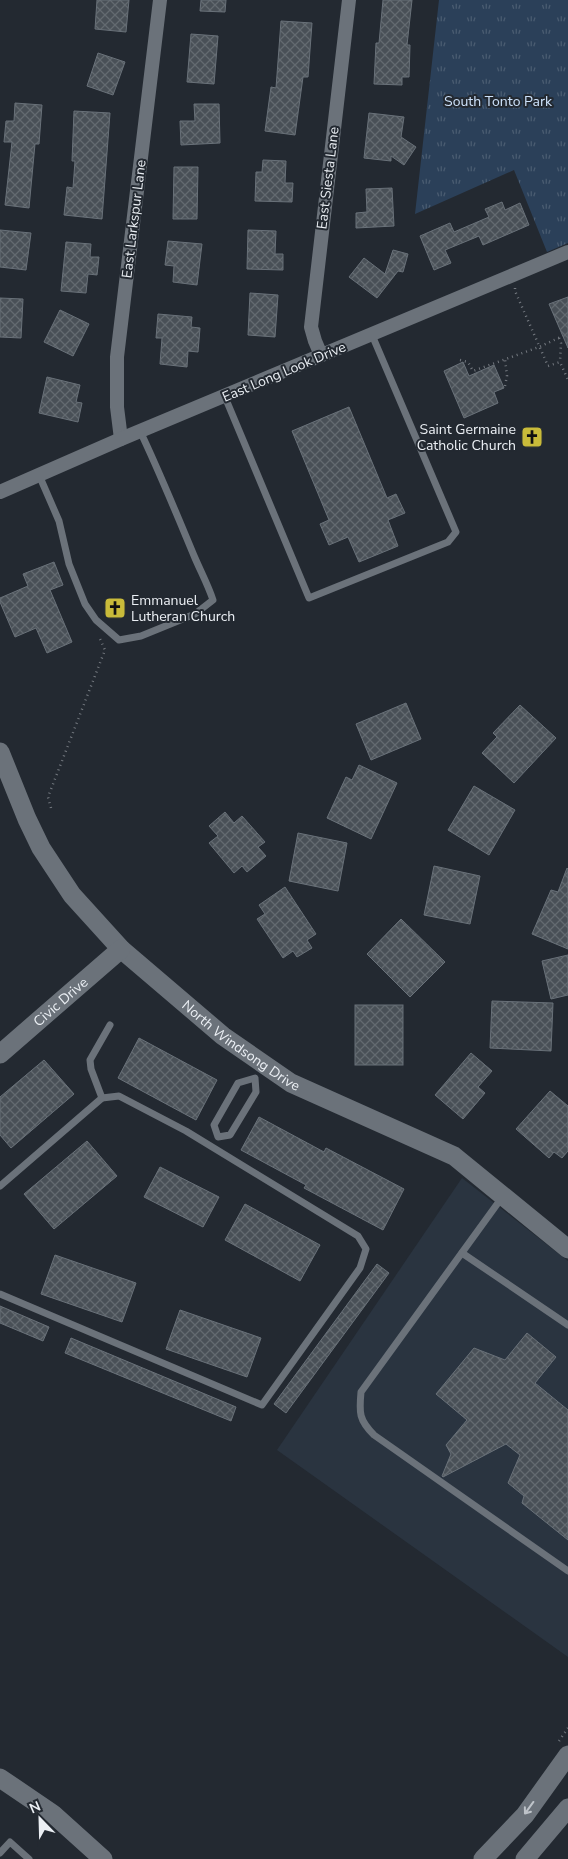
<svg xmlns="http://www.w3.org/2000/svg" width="568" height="1859" viewBox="0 0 568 1859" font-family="'Nunito Sans',sans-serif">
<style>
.built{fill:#2a3440}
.park{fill:url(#park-tufts)}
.building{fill:url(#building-cross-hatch);stroke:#697179}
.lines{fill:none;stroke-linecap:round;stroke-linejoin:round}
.path{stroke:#73787f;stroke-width:2.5;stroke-dasharray:1 4;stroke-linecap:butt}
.lane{stroke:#6b727a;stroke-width:7}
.street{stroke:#6b727a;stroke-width:14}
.secondary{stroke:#6b727a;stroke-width:19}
.oneway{stroke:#bec3c9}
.labels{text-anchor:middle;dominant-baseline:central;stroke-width:4;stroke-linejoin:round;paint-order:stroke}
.park-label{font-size:14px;fill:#cde2fb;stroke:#232931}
.street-label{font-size:14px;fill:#ebeff4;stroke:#232931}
.poi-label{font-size:14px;fill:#ebeff4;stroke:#232931;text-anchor:end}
</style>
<defs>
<pattern id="park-tufts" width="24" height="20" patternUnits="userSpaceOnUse" patternTransform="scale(1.25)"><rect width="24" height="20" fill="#2b4059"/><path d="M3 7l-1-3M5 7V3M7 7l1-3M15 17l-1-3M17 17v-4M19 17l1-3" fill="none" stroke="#4a5c71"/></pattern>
<pattern id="building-cross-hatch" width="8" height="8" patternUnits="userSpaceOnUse" patternTransform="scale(1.25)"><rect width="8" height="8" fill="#495057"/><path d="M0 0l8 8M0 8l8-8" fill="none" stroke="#636a70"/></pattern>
</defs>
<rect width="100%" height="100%" fill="#232931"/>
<!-- built -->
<polygon class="built" points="462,1178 568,1261 568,1657 277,1450"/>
<!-- park -->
<polygon class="park" points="439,0 568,0 568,243 547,252 514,170 415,214"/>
<!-- building -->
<g class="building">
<polygon points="97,0 129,0 126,32 95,29"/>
<polygon points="201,0 226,0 225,12 200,11"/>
<polygon points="383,0 412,0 407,45 410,45 409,77 402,77 402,85 374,84 376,43 379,43"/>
<polygon points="281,21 312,23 308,77 303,77 295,135 265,131 271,87 276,88"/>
<polygon points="191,34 218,36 214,84 187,82"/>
<polygon points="98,53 125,62 113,95 87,86"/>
<polygon points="15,103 42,105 39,144 35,144 29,208 5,205 12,142 4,142 6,121 14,121"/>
<polygon points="194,104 219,104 220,143 181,145 180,121 195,121"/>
<polygon points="74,111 110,113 102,219 64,215 67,187 73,188 75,161 72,161"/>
<polygon points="369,113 404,117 401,137 416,147 404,165 391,156 391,161 364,158"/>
<polygon points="263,160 286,161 285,183 293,183 292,202 255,201 256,172 262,172"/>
<polygon points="174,167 198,167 197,219 173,219"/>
<polygon points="392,188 394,226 356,228 356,213 367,212 366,189"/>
<polygon points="502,202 505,210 520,203 529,225 483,245 479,236 445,250 451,263 434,270 420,236 450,223 454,232 489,217 485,209"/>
<polygon points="0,230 31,233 26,270 0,267"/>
<polygon points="248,230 276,231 275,254 283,254 283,270 247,269"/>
<polygon points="168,241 202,244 197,285 173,282 174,266 165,265"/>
<polygon points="66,242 91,244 90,257 99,257 97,275 88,274 86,293 61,291"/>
<polygon points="393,250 408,254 403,272 398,271 377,298 349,277 364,258 385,274"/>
<polygon points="250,293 278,295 275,337 248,335"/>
<polygon points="568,297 568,348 549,304"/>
<polygon points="0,298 23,299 21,338 0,337"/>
<polygon points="60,310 89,324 73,356 44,342"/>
<polygon points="158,314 192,317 191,327 200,328 198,352 188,351 187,367 160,364 162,338 156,338"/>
<polygon points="463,362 469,376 494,365 504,388 494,392 498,403 464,418 444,371"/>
<polygon points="47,377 80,385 76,402 82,403 78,422 39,413"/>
<polygon points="349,407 387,498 396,494 405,513 388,520 398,546 359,562 348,537 329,545 320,524 329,520 292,431"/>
<polygon points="54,562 63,585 50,590 72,642 47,653 36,628 15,637 0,602 0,598 28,586 23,574"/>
<polygon points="406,703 421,739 371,760 356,724"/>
<polygon points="520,705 556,738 514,783 482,753 497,737 493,733"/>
<polygon points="359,765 397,783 371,839 327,818 346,777 352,780"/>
<polygon points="474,786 515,810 489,855 448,830"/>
<polygon points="225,812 234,823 242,816 265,842 258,847 266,856 247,872 242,866 234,873 209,843 218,836 209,826"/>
<polygon points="298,833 347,843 338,891 289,881"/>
<polygon points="434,866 480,876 470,924 424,915"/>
<polygon points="567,868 568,869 568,949 532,934 551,890 558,892"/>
<polygon points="285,887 316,934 307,940 312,948 297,957 293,951 283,958 257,919 265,914 259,905"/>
<polygon points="401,919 445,962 410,997 367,954"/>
<polygon points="568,955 568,995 551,999 542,961"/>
<polygon points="492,1001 553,1003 551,1051 490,1048"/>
<rect x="355" y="1005" width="48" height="60"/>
<polygon points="139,1038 217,1080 196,1120 118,1078"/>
<polygon points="471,1053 492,1071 478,1087 485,1093 463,1119 435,1095"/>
<polygon points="44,1060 74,1094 11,1148 0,1135 0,1097"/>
<polygon points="550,1091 568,1106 568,1151 562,1158 554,1152 549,1158 516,1129"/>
<polygon points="259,1117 324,1152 326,1148 404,1189 383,1230 304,1188 306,1185 241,1150"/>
<polygon points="87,1141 117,1176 54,1229 24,1194"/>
<polygon points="160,1167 219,1197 203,1227 144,1197"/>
<polygon points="245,1204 320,1245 300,1281 225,1240"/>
<polygon points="55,1255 136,1283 122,1322 41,1294"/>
<polygon points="377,1264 389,1273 286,1413 274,1404"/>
<polygon points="0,1306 49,1327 43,1341 0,1323"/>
<polygon points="180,1310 261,1338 247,1377 166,1349"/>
<polygon points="527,1333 556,1357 535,1383 568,1410 568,1540 522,1503 524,1496 508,1483 520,1455 506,1444 443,1477 442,1476 451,1454 446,1445 467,1420 436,1394 474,1348 505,1360"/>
<polygon points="71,1338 236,1407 231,1421 65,1353"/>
</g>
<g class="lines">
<!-- path -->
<g class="path">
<polyline points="515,288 515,291 548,366 560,362 568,380"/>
<polyline points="559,338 561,343 560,362"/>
<polyline points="460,360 468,362 473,371 539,347 563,336"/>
<polyline points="505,386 507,376 505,359"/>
<polyline points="51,808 48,797 105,650 100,639"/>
<polyline points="559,1741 568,1728"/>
</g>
<!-- lane -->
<g class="lane">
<polyline points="225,397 309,598 448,542 456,532 372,335"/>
<path d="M39,475L59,521L69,564L85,604L96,620L119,640L141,636L195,614L213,600C208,585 201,572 195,558C177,515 160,473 140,431"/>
<polygon points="255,1078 256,1092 230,1135 218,1137 214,1125 238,1083"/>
<polyline points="0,1186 102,1098 91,1069 90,1060 110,1025"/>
<path d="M503,1196L361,1392C359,1413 359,1420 374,1435L568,1571"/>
<polyline points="462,1253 568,1325"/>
<polyline points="0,1294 262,1405 360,1268 366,1249 358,1236 186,1131 119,1096 102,1098"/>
<polyline points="0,1853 10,1842 29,1859"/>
</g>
<!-- street -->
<g class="street">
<polyline points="321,355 315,341 311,327 349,0"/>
<polyline points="121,439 117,407 117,357 160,0"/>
<polyline points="0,492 121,439 568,252"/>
</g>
<!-- secondary -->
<g class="secondary">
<path id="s1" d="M0,752L27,819L41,848L72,895L121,949L223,1036L291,1083L454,1156L568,1249"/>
<path id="s2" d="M0,1054L121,949"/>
<polyline points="0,1778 53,1814 103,1859"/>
<polyline points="483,1859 525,1815 568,1755"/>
<polyline points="525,1859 568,1808"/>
</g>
</g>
<!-- one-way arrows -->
<defs><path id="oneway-shaft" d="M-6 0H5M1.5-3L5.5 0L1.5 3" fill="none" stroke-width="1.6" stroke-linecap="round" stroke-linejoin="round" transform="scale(1.25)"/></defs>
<use class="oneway" href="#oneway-shaft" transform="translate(529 1808) rotate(126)"/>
<!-- icons -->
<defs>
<g id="church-square" transform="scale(1.125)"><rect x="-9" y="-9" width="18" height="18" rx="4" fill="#c9bb3a" stroke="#232931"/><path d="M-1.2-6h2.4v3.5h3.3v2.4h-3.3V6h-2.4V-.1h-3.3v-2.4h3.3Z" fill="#111"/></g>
</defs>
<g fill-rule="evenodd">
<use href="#church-square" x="532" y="437"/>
<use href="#church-square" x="115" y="608"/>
</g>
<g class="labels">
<!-- park labels -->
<g class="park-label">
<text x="498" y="101">South Tonto Park</text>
</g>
<!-- street labels -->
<g class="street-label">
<text transform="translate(328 178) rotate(-83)">East Siesta Lane</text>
<text transform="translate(134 219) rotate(-83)">East Larkspur Lane</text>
<text transform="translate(284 372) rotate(-23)">East Long Look Drive</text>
<text stroke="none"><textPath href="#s2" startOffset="80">Civic Drive</textPath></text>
<text stroke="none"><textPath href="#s1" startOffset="388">North Windsong Drive</textPath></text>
</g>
<!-- poi labels -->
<g class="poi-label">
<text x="516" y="429">Saint Germaine<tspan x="516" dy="16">Catholic Church</tspan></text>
<text x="131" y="600" text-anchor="start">Emmanuel<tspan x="131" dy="16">Lutheran Church</tspan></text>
</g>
</g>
<!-- north arrow -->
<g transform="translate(40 1819) rotate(337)" stroke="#232931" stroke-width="4" paint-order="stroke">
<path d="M0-4L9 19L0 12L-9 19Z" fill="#ebeff4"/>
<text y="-8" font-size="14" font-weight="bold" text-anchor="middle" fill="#ebeff4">N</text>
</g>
</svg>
